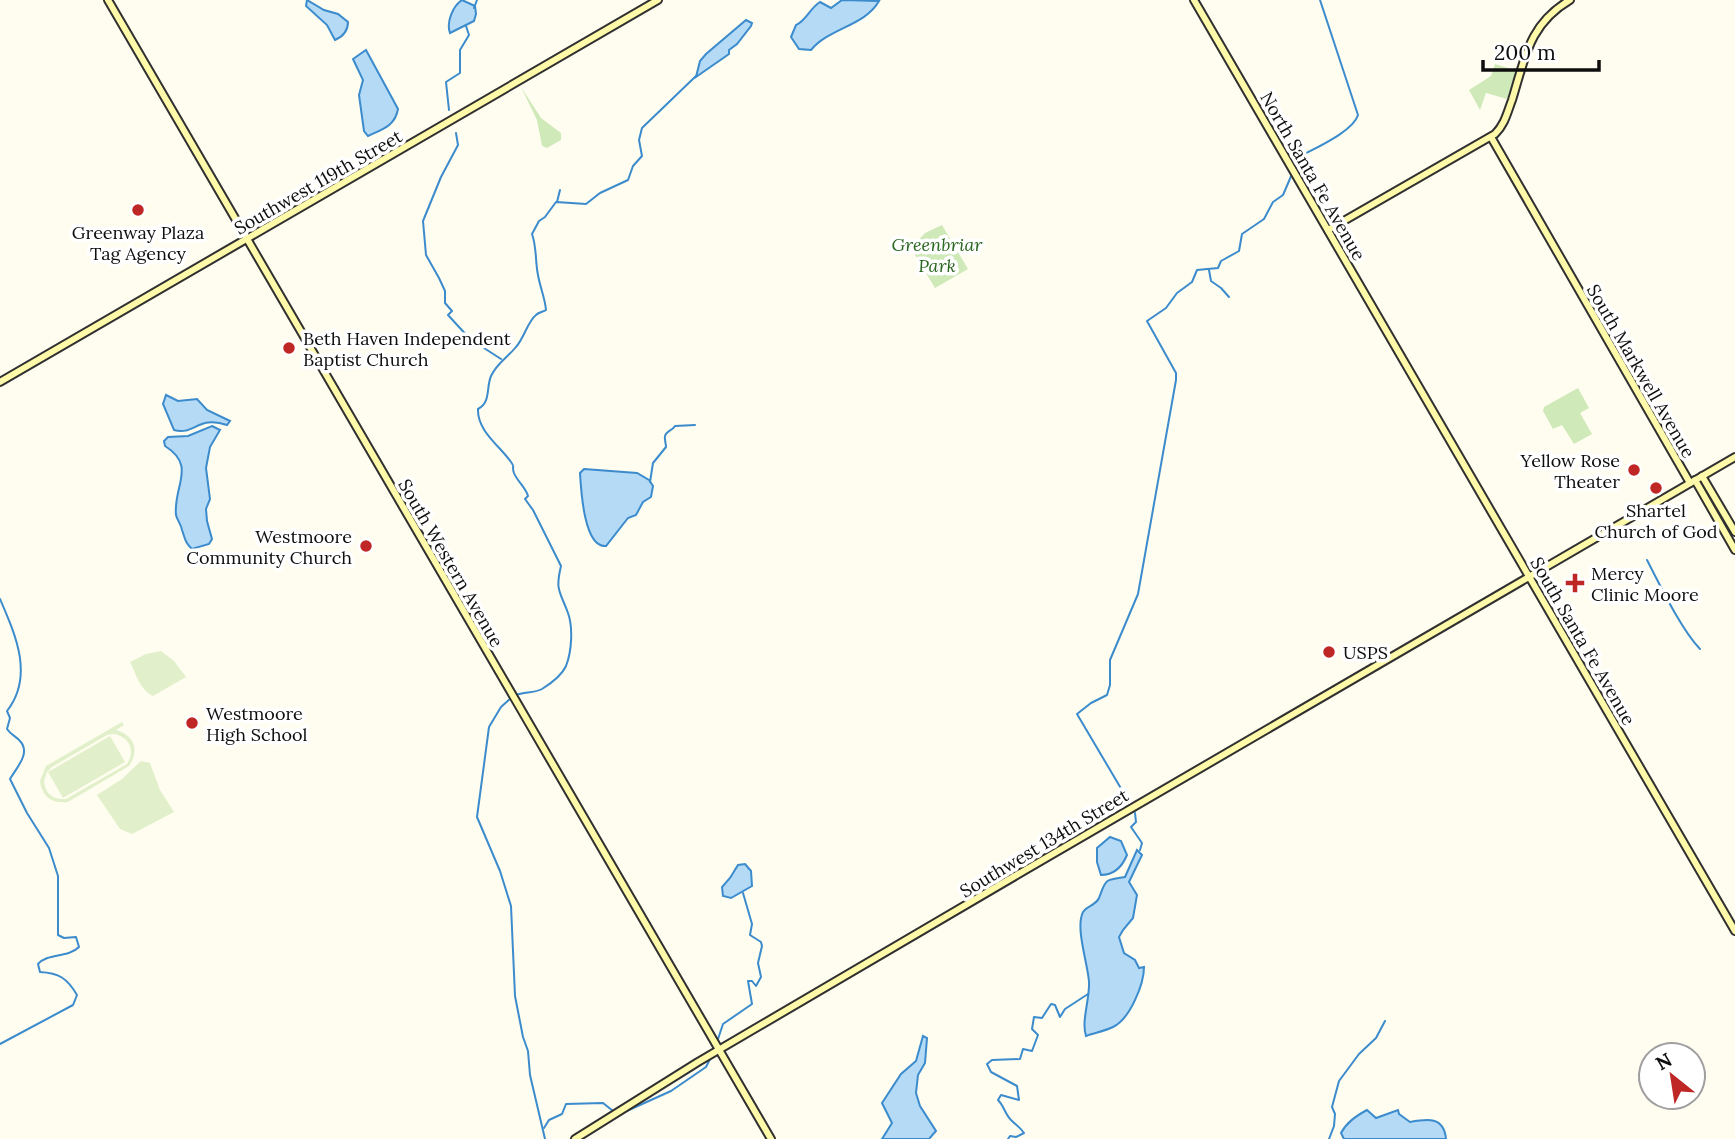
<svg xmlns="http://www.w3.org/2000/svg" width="1735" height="1139" viewBox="0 0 1735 1139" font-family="Lora,serif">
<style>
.green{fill:#cfe9b9}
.pitch{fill:#e1f0ca;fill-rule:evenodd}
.water{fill:#b4daf6;stroke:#3b8bcd;stroke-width:2}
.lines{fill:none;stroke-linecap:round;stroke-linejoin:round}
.stream{stroke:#3b8bcd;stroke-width:2}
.secondary-casing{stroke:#303030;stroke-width:10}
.secondary{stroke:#fffaaa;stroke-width:6}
.poi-dot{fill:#be2726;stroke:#fff;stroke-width:2.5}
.labels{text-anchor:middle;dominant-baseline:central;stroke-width:7;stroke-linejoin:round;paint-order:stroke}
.street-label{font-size:18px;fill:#0e0e0e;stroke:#fff}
.poi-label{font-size:18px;fill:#0e0e0e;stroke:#fff;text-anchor:start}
.park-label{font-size:18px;font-style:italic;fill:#29661e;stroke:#fff}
</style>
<rect width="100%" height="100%" fill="#fffdef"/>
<!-- green -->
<g class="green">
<polygon points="1495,64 1517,71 1507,99 1486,93 1480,110 1469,90 1491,76"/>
<polygon points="521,87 541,118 561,133 561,140 547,148 542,146 537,120"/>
<polygon points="942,225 968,269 935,288 911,248 925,233"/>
<polygon points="1578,388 1589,408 1580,413 1592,434 1574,444 1562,425 1553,429 1543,411 1544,407"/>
</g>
<!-- pitch -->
<g class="pitch">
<path d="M161,651L174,661L186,677L153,696C140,690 136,674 130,662L146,654Z"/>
<path d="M122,722L124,725L116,730C134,735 140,750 129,766L68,802C52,804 42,797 40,781L46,766ZM113,734C129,736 136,750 127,764L66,799C53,800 45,794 44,781L47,772L52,767L107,735Z"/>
<polygon points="110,736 125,762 63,798 48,772"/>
<polygon points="141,761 150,763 160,790 174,812 132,834 120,829 97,795 122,779"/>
</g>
<!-- water -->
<g class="water">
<path d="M307,0L324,10L338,14L348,22C348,32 342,37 335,40L327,25L306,6Z"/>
<path d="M462,0L475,6L476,14L474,21L450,33C446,22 453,6 462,0Z"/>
<path d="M842,0L879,1C865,26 829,28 811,50L799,49L791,37L796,25C806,21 810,8 820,2L831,8Z"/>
<polygon points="746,20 752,23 751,26 737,44 729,50 729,54 696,77 700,61 706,54"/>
<path d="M366,50L398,109C395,126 383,129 368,136L364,131L359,95L363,80L353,59Z"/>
<path d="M166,395L178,401L197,399L207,410L230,421L227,425C198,415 194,436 174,430L163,404Z"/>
<path d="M212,426L220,430L210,447L206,468L210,499L206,509L207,521L212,539L209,544L192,549C185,543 185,538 182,530C181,524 177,520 176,515C173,486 197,466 165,446L164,441L168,437L188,436Z"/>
<path d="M584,469L637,473L649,480L653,486L651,497L643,502L636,515L628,518L606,546C584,548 581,490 580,473Z"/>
<path d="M1110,837L1121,841L1127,855C1122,867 1114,875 1101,875L1097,862V848Z"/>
<path d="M1137,850L1142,855L1129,882L1137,895L1133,918L1123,930L1119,937L1124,953L1135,960L1139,968L1144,967C1144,984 1130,1019 1113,1027C1105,1031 1094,1033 1086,1036C1081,1021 1090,999 1089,982C1088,964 1075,928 1083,912C1087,906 1096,905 1099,898C1106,880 1103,880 1125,877Z"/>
<polygon points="745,864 751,871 752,886 731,898 723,896 722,887 730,878 738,865"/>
<polygon points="923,1036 927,1038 925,1063 918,1075 916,1093 920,1106 936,1131 929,1139 882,1139 892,1123 882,1103 901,1074 916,1061"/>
<path d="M1367,1110L1376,1118L1398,1110L1399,1114L1410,1122C1427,1119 1444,1116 1446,1139H1344L1341,1133C1347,1122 1356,1116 1367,1110Z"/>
</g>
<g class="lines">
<!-- stream -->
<g class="stream">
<polyline points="474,8 477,0"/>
<polyline points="449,110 446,82 460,73 460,50 469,35 466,26"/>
<polyline points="456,133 458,145 441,177 423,221 426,255 439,278 445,291 445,303 452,311 448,315 470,339 501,359"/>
<path d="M1294,169L1297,158C1313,149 1353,132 1358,115L1320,0"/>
<polyline points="557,202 560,190"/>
<polyline points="1209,270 1211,281 1221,288 1229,297"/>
<path d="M650,482L653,463L666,447C666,443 664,439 665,436C666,431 672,431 675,426L695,425"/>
<path d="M1647,560C1660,585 1681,629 1700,649"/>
<path d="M0,599C16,636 34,676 7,711L10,718L7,729C11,735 16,736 20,741C31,753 17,767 10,779L27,813L49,848L58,876V935L64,938L76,937L79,947C68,958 47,953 38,964L40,972C59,973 67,978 77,995L73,1005L0,1044"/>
<path d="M516,695C524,692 535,693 542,689C550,684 562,675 566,666C572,651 573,627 568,613C560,591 555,591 561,566L533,510L525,499L528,496C526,488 517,481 514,473C511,464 516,469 511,462C500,446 477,431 478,409C491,402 486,388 491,376C497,363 508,357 516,347C524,338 528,321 536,315C539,312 543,312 546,310C545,298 540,287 538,275C535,261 537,248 532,234L539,221L545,217L556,202L586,204L600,193L628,180L633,166L642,156L639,140L642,128L696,76"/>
<polyline points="511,698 501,707 489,727 477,817 500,871 511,906 515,996 523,1037 528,1051 530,1075 545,1139"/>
<polyline points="1129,802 1077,714 1091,703 1107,695 1110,685 1110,660 1138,594 1176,380 1176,373 1147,321 1166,308 1177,293 1192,282 1197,270 1218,268 1221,261 1239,251 1242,234 1264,219 1273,202 1283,195 1292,174"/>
<polyline points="1135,813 1136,822 1131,827 1142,843 1140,850"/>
<polyline points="717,1042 723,1024 752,1004 748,981 752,981 756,986 761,977 758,963 762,946 761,942 750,935 752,924 743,893"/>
<polyline points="620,1114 671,1091 706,1067 711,1057"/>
<polyline points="544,1128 549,1120 562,1114 566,1104 603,1103 613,1111"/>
<path d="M1008,1139L1010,1136L1016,1137L1024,1133C1020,1127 1016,1125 1011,1120C1005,1114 1004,1106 998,1100L1001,1095L1019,1100L1017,1086L991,1072L987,1064L992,1060L1020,1059L1023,1049L1032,1051L1038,1035L1032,1029L1034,1017L1042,1018L1051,1004L1055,1005L1060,1017L1065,1009L1088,994"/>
<polyline points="1329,1139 1334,1126 1335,1114 1332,1107 1339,1081 1359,1054 1376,1038 1385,1021"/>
</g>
<!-- secondary casing -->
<g class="secondary-casing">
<g id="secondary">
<polyline points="108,0 771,1139"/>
<polyline points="1194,0 1735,931"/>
<polyline points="1491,137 1690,483"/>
<path d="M1328,230L1495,134C1505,124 1507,113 1512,100C1525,58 1529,24 1570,0"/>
<polyline points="0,382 658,0"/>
<polyline points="1702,476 1735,532"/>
<polyline points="1695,480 1735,550"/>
<polyline points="575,1139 698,1062 1022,872 1735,457"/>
</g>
</g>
<!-- secondary -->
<use href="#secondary" class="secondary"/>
</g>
<!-- markers -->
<g class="poi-dot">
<circle cx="138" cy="210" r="7"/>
<circle cx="289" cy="348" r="7"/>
<circle cx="1634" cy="470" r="7"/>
<circle cx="1656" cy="488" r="7"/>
<circle cx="366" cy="546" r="7"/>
<path d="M1571.5 572.5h7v7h7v7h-7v7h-7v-7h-7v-7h7z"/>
<circle cx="1329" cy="652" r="7"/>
<circle cx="192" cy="723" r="7"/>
</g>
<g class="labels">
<!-- street labels -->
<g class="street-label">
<text transform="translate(1313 176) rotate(60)">North Santa Fe Avenue</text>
<text transform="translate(318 182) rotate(-30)">Southwest 119th Street</text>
<text transform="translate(1641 371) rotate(60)">South Markwell Avenue</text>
<text transform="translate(451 563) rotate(60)">South Western Avenue</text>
<text transform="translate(1583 641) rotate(60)">South Santa Fe Avenue</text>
<text transform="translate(1044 843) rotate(-31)">Southwest 134th Street</text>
</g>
<!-- poi labels -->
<g class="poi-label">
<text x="138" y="232" text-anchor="middle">Greenway Plaza<tspan x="138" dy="21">Tag Agency</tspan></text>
<text x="303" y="338">Beth Haven Independent<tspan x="303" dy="21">Baptist Church</tspan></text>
<text x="1620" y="460" text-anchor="end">Yellow Rose<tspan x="1620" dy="21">Theater</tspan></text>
<text x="1656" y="510" text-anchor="middle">Shartel<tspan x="1656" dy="21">Church of God</tspan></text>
<text x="352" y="536" text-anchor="end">Westmoore<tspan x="352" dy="21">Community Church</tspan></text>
<text x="1591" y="573">Mercy<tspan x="1591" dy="21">Clinic Moore</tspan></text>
<text x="1343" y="652">USPS</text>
<text x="206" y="713">Westmoore<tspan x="206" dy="21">High School</tspan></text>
</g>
<!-- park labels -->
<g class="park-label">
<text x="937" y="244">Greenbriar<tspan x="937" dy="21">Park</tspan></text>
</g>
</g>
<!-- north arrow -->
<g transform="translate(1672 1076) rotate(330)"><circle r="33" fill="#ffffff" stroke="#9f9f9f" stroke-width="2"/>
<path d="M0-5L12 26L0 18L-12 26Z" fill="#be2726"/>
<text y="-10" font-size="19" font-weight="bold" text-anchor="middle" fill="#0e0e0e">N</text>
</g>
<!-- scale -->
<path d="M1483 60v10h116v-10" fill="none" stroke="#0e0e0e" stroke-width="3.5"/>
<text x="1494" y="60" font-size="21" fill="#0e0e0e" stroke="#ffffff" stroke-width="5" paint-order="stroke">200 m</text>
</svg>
